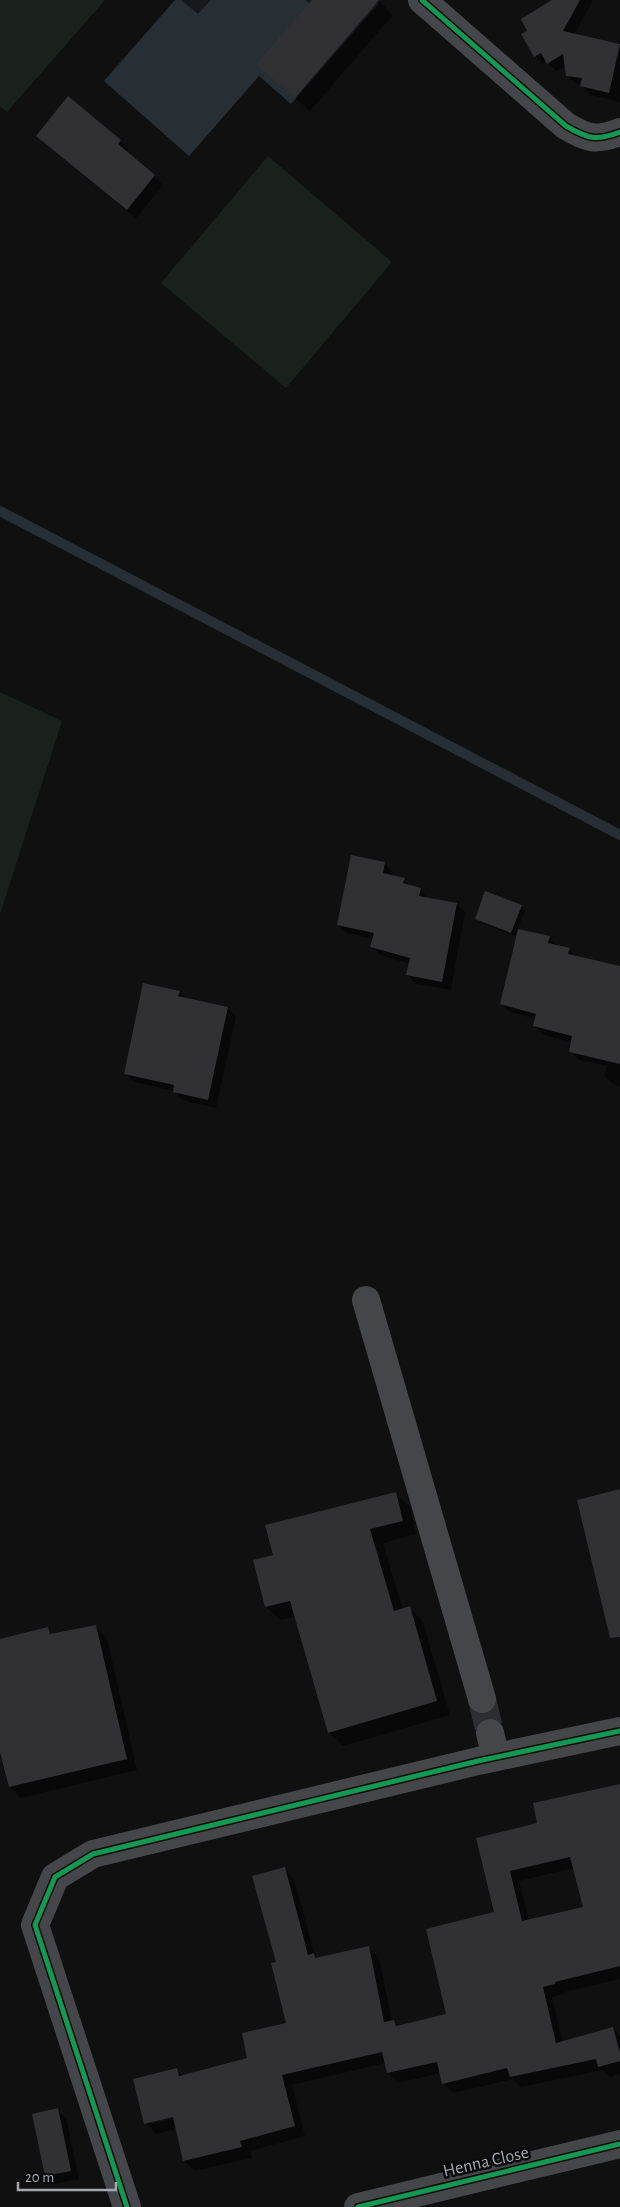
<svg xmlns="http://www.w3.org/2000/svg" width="620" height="2207" viewBox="0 0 620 2207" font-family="'Alegreya Sans',sans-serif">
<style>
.green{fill:#1a201b}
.water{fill:#282f34}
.shadow{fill:#0007;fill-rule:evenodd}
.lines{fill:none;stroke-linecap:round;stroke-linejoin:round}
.stream{stroke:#282f34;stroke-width:10}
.building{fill:#313133;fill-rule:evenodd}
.minor-tunnel{stroke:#2d2e31;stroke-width:28;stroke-dasharray:28 14;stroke-linecap:butt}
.minor{stroke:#454649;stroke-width:28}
.cycleway-casing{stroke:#0b0b0c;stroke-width:8}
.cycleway{stroke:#139951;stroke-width:5}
.labels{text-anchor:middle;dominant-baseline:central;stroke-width:5;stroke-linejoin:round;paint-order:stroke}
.street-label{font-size:18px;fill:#a2a6b1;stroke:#0b0b0c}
</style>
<rect width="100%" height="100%" fill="#101011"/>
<!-- green -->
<g class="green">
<polygon points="0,0 105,0 7,112 0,106"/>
<polygon points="268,156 392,262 286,388 161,283"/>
<polygon points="0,692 62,721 0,914"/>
</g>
<!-- water -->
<polygon class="water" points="175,0 376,0 379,3 291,104 259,76 189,156 104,81"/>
<!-- shadow -->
<g class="shadow">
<polygon points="181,0 211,0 198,14"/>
<polygon points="305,0 378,0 393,15 310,111 258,64 310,4"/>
<polygon points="555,0 593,0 574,35 617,44 620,42 620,102 590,95 582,85 576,84 568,76 566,66 556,71 547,62 544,64 535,56 529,31"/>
<polygon points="68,98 120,141 129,149 126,153 163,185 136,218 38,136"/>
<polygon points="352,856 385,864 393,872 392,876 404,880 411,887 420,889 428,899 456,904 465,912 451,990 416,984 408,975 410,964 380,955 372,947 374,939 347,933 338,925"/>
<polygon points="521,906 525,910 515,936 480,923 476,918"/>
<polygon points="549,937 558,946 569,949 578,958 620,984 620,1086 613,1084 604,1075 607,1066 579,1060 570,1051 572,1042 543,1035 535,1026 536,1019 510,1012 501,1004"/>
<polygon points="144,984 180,992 187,999 227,1008 236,1017 216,1108 182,1100 174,1091 134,1082 125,1073"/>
<polygon points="396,1494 410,1507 416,1534 383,1543 403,1610 410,1608 423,1622 450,1715 343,1746 329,1732 295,1617 280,1620 266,1607 274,1555"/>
<polygon points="96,1627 107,1638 137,1770 21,1798 10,1787 0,1747 0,1640 48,1629 53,1635"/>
<path d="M620,1785V1979L564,1992L565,1994L552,1997L563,2043L613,2029L620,2036V2074L610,2077L603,2070L521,2087L513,2079L453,2093L443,2083L441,2073L398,2083L388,2072L386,2063L292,2085L305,2136L250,2151L252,2158L194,2171L184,2160L177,2129L156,2134L146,2123L176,2070L183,2076L249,2059L287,2024L277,1963L284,1868L294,1879L315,1956L318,1958L368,1947L379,1958L392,2022L394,2021L399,2026L448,2015L496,1913L477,1839L539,1823ZM574,1868L584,1907L529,1920L519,1881ZM178,2114L179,2117L151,2124V2121Z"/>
<polygon points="58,2110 66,2118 79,2179 55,2184 46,2176"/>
</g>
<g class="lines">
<!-- stream -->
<polyline class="stream" points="0,511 620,835"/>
</g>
<!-- building -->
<g class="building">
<polygon points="312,0 379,0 295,98 256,64"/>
<polygon points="552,0 580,0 563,31 620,44 609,93 580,86 582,78 566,76 563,54 547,64 541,53 534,57 521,34 527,31 521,19"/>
<polygon points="68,96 121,140 118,144 155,175 127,210 36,136"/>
<polygon points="351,855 385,862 383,873 405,878 403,883 421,888 419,896 457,903 442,982 406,975 410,958 370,947 374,933 337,925"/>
<polygon points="485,891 522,905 511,933 475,919"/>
<polygon points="518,929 550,936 548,943 570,948 568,954 620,966 620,1064 569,1052 572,1036 533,1026 536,1014 500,1004"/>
<polygon points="143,983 180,991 178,996 228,1007 208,1100 173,1092 174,1085 124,1074"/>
<polygon points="620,1489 620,1637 610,1638 577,1500"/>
<polygon points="396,1492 403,1521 370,1529 394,1611 410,1606 437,1701 328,1733 290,1601 265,1607 253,1560 273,1555 265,1525"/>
<polygon points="96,1625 127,1759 9,1787 0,1752 0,1639 48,1627 50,1634"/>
<path d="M620,1784V1966L555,1982V1984L543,1987L556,2043L613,2027L620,2053V2061L598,2067L596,2059L510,2077L507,2068L442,2084L437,2062L387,2073L382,2052L282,2075L295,2126L240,2141L242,2147L183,2161L173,2117L144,2124L133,2079L177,2068L179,2076L247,2058L242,2033L286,2023L271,1963L276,1962L252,1876L285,1867L308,1955L314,1953L315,1958L369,1946L384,2022L394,2020L396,2026L446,2014L426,1929L494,1912L476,1838L537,1823L533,1803ZM570,1857L583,1907L522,1921L510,1871Z"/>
<polygon points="58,2108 71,2171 45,2176 32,2114"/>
</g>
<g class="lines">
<!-- minor-tunnel -->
<polyline class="minor-tunnel" points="482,1699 490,1733"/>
<!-- minor -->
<g class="minor">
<path d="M422,0L566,126C588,139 596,141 620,132"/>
<polyline points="366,1300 482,1699"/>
<polyline points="490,1733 496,1757"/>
<polyline points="127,2207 35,1925 55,1877 93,1854 478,1761 620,1731"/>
<polyline points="358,2207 620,2144"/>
</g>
<!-- cycleway casing -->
<g class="cycleway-casing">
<g id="cycleway">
<path d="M422,0L566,126C588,139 596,141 620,132"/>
<polyline points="127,2207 35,1925 55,1877 93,1854 478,1761 620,1731"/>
<polyline points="358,2207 620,2144"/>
</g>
</g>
<!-- cycleway -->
<use href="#cycleway" class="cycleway"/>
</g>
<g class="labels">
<!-- street labels -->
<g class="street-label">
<text transform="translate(486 2162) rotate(-13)">Henna Close</text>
</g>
</g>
<!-- scale -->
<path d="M18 2182v8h98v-8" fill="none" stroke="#a2a6b1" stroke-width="2.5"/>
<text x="25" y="2182" font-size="15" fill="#a2a6b1" stroke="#0b0b0c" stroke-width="4" paint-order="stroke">20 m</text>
</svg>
